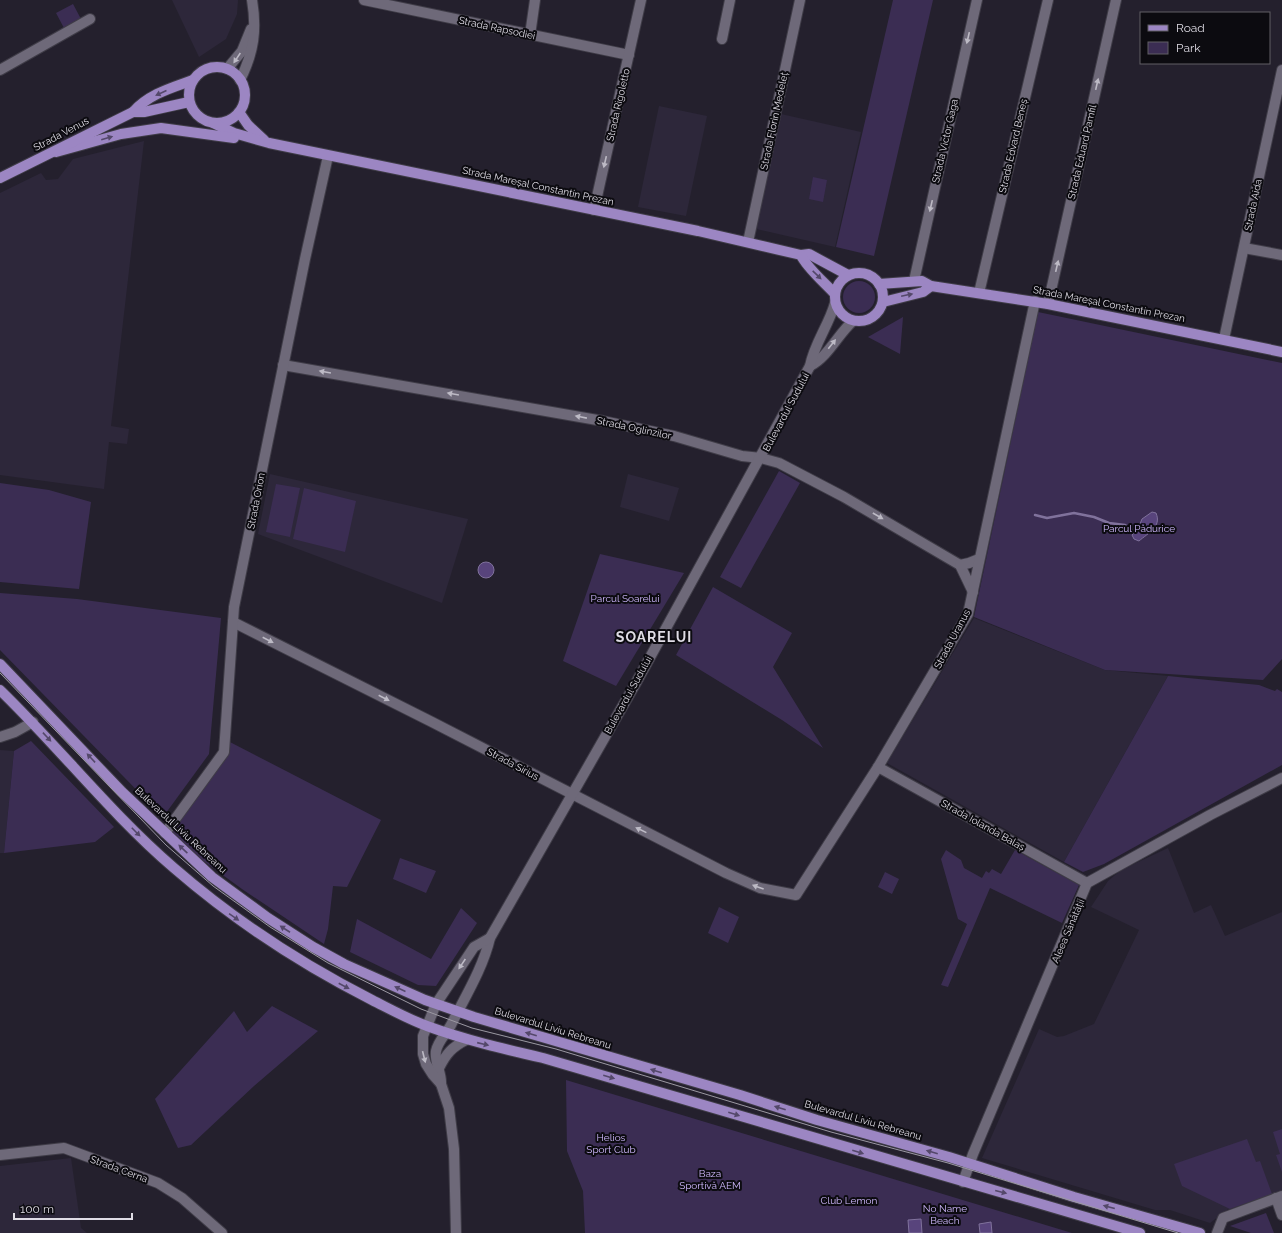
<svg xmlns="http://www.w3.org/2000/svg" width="1282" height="1233" viewBox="0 0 1282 1233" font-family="Raleway,sans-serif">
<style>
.built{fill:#2d273a}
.green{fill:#3b2d53}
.water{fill:#58447c;stroke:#80729c}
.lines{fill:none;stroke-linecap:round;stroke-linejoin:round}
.stream{stroke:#80729c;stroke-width:2.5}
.minor-casing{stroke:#3f3c47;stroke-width:12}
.major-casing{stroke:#3f3c47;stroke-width:12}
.minor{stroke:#6e6979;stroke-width:10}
.major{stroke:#9c86c3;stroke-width:10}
.tram{stroke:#9b98a2;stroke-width:1}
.oneway{fill:#bdbac5}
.oneway2{fill:#54486a}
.labels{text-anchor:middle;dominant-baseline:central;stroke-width:4;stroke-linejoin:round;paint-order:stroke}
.street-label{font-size:10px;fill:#dfdce5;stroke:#0c0b10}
.park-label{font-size:10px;fill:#d0b9fe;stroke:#0c0b10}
.district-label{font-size:14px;font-weight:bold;letter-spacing:1px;fill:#dfdce5;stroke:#0c0b10}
</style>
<rect width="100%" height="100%" fill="#24202d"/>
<!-- built -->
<g class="built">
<polygon points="172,0 238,0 237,14 226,39 199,57"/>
<polygon points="659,106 707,116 686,216 638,207"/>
<polygon points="781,114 861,132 835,247 756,229"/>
<polygon points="144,141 111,426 129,429 127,444 109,442 104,489 0,475 0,193 41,173 46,180 58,179 73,159"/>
<polygon points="270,474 468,519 442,603 258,534"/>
<polygon points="628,474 679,488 669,521 620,507"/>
<polygon points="974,618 1105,670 1168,676 1064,862 887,763"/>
<polygon points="0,750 14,751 4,853 0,853"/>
<polygon points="1168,848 1194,913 1211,905 1225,936 1282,912 1282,1190 1227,1210 1210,1223 1170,1210 1155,1210 982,1158 1039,1029 1057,1037 1064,1036 1094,1024 1139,930 1091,907 1108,881 1121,870"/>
<polygon points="71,1158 81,1228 87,1233 0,1233 0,1166"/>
</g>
<!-- green -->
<g class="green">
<polygon points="893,0 933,0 874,256 836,247"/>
<polygon points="73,4 81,19 64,28 56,13"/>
<polygon points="813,177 827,180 823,202 809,199"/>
<circle cx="859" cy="297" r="16"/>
<polygon points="1038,312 1282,363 1282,659 1263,680 1105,670 974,617"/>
<polygon points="903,317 900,354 868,337"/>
<polygon points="779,471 800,483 741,588 720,577"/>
<polygon points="0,483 49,490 91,502 79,589 0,582"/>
<polygon points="276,484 300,488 290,537 266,532"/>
<polygon points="304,488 356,501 345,552 293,539"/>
<polygon points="600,554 684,573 616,686 563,661"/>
<polygon points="713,587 792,633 773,667 823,748 782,720 676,655"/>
<polygon points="0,593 77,599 221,618 209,754 163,817 0,650"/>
<polygon points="1168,676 1259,685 1275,691 1277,689 1282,692 1282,765 1104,864 1083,872 1064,862"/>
<polygon points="226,740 381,820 347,887 333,886 328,929 324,944 242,889 165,833"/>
<polygon points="31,741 114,827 95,842 4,853 14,751"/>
<polygon points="946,850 961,860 964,868 982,878 986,871 989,873 992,869 1001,874 1015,850 1079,885 1062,923 990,888 948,987 941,985 967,924 958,919 941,859"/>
<polygon points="400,858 436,871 426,893 393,879"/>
<polygon points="885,872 899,879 892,894 878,887"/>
<polygon points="719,907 739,917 728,943 708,933"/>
<polygon points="461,908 477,923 436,986 418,985 350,952 357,919 431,959"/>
<polygon points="272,1006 318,1031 254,1086 191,1145 178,1148 155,1099 234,1011 247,1032"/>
<polygon points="566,1080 1072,1233 585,1233 583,1191 567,1151"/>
<polygon points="1282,1129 1282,1172 1276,1155 1280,1154 1273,1132"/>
<polygon points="1247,1139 1256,1162 1260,1161 1272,1194 1230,1209 1182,1186 1174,1164"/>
<polygon points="1266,1213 1274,1233 1251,1233 1230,1226"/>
</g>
<!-- water -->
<g class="water">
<path d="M1152,512L1156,513C1162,527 1148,533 1139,541L1134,539L1132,535L1138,529L1142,519Z"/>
<circle cx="486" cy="570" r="8"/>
<polygon points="921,1219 922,1233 909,1233 908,1220"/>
<polygon points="991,1222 992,1233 980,1233 979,1224"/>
</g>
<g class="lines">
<!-- stream -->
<polyline class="stream" points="1035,515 1047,518 1074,513 1094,517 1109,523 1125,525 1134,532"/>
<!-- minor casing -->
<g class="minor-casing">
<g id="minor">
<polyline points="364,0 629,55"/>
<polyline points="530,35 535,0"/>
<polyline points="722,39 730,0"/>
<polyline points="227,69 242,51 251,29"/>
<polyline points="0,70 90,19"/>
<path d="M240,80C254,52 257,30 252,0"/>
<polyline points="594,210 641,0"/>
<polyline points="748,242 800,0"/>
<polyline points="1244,248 1282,255"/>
<polyline points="914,281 977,0"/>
<polyline points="979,293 1048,0"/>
<polyline points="1048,304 1116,0"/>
<polyline points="1224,339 1282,70"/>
<polyline points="283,365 603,421 674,436 742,456 761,458 779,463 844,497 960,565 973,592"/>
<path d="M810,366C828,357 838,334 853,321"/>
<polyline points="960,565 969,563 979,559"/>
<polyline points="233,622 432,722 726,873 760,888 796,895 878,767 968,614 1035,301"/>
<polyline points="0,737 15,732 33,722"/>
<polyline points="878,767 1087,883"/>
<polyline points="165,833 224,752 234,607 305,259 328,156"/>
<path d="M439,1068C446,1054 452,1047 466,1040"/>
<path d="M441,1084C442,1073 434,1062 436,1051C438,1041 446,1034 451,1025C465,997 483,968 490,938L637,681L810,366C814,344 829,325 835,303"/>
<polyline points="0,1155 64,1148 158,1183 182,1198 222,1233"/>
<polyline points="963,1182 973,1154 1087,883 1210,815 1282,778"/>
<polyline points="1276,1198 1282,1215"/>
<polyline points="456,1233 454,1149 449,1108 441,1084 433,1075 426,1064 423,1054 423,1036 436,1004 474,947 490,938"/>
<polyline points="1217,1233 1223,1218 1282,1196"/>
</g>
</g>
<!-- major casing -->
<g class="major-casing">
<g id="major">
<circle cx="217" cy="95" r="28"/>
<path d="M133,112C149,94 171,88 193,80"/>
<polyline points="239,112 248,125 264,140"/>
<polyline points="213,123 234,133 269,143 698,231 801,255 809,254 848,275"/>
<polyline points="56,152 121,134 161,128 234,138"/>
<polyline points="0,178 133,112 144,112 189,102"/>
<path d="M801,255C806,267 825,283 835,294"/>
<circle cx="859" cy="297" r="24"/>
<polyline points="879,284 922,281 931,286 1048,304 1282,352"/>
<polyline points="883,302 923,292 931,286"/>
<polyline points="0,664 122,792 212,877 268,918 313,947 344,964 425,1000 474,1017 740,1095 817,1120 949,1157 1074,1197 1200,1233"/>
<path d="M0,690C59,747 111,814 174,868C234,920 301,964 372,1000C390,1009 408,1019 427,1026C465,1040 504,1049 543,1058L1140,1233"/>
</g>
</g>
<!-- minor -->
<use href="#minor" class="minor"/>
<!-- major -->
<use href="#major" class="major"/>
<!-- tram -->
<polyline class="tram" points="0,673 166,845 213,886 270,927 328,963 421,1009 472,1028 556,1049 831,1132 948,1163 1178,1233"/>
</g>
<!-- one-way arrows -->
<defs><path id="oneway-solid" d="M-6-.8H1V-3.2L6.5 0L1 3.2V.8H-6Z"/></defs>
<g class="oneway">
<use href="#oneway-solid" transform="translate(968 38) rotate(103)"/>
<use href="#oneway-solid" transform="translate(237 58) rotate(124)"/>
<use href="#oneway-solid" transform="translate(1097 84) rotate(-77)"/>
<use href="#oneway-solid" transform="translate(605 162) rotate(103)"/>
<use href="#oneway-solid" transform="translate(931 206) rotate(103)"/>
<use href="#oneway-solid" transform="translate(1057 266) rotate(-77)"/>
<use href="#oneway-solid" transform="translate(832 344) rotate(-52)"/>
<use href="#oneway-solid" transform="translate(325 372) rotate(-170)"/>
<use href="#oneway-solid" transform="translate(453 394) rotate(-170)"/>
<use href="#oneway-solid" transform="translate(581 417) rotate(-169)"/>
<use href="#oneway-solid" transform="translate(878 516) rotate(30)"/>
<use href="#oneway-solid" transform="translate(268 640) rotate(27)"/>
<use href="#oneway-solid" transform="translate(384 698) rotate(27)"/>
<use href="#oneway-solid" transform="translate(641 830) rotate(-154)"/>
<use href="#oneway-solid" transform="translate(758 887) rotate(-160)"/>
<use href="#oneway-solid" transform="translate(462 964) rotate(124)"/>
<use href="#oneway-solid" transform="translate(424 1057) rotate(76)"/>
</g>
<g class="oneway2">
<use href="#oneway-solid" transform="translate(161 93) rotate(156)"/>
<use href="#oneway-solid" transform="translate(107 138) rotate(-16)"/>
<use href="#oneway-solid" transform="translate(817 275) rotate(44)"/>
<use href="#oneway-solid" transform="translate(907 295) rotate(-12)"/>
<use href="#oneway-solid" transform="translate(47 737) rotate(47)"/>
<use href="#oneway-solid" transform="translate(91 758) rotate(-133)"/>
<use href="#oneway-solid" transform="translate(136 832) rotate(45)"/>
<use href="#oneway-solid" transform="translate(183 849) rotate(-137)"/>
<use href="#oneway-solid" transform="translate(234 917) rotate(35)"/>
<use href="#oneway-solid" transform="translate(285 929) rotate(-147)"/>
<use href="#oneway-solid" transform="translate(344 986) rotate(28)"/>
<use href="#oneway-solid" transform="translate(400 989) rotate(-156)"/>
<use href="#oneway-solid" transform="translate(531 1034) rotate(-164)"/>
<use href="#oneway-solid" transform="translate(483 1044) rotate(13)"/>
<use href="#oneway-solid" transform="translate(656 1071) rotate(-163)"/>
<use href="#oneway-solid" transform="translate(609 1077) rotate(16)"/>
<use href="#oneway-solid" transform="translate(780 1108) rotate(-162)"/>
<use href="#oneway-solid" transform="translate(734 1114) rotate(17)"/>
<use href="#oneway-solid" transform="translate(858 1152) rotate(17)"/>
<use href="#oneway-solid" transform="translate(932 1152) rotate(-164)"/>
<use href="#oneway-solid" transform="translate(1001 1192) rotate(14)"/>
<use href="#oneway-solid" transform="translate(1109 1207) rotate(-165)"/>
</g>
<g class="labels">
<!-- street labels -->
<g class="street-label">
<text transform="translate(497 28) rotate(12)">Strada Rapsodiei</text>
<text transform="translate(618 105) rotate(-77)">Strada Rigoletto</text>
<text transform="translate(774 121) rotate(-78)">Strada Florin Medeleț</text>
<text transform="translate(61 134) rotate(-28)">Strada Venus</text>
<text transform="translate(945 141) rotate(-77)">Strada Victor Gaga</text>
<text transform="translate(1013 146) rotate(-77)">Strada Edvard Beneș</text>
<text transform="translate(1082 152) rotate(-77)">Strada Eduard Pamfil</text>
<text transform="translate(538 186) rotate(12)">Strada Mareșal Constantin Prezan</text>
<text transform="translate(1253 205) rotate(-78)">Strada Aida</text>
<text transform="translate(1109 304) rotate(11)">Strada Mareșal Constantin Prezan</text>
<text transform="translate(786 412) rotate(-62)">Bulevardul Sudului</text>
<text transform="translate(634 428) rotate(12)">Strada Oglinzilor</text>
<text transform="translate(256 501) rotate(-79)">Strada Orion</text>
<text transform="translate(952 639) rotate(-62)">Strada Uranus</text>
<text transform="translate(628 695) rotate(-61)">Bulevardul Sudului</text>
<text transform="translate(513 764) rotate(28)">Strada Sirius</text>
<text transform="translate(983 825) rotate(29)">Strada Iolanda Balaș</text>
<text transform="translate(181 830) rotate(43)">Bulevardul Liviu Rebreanu</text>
<text transform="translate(1068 931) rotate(-67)">Aleea Sănătății</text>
<text transform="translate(553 1028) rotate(17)">Bulevardul Liviu Rebreanu</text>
<text transform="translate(863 1120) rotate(16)">Bulevardul Liviu Rebreanu</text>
<text transform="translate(119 1169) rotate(20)">Strada Cerna</text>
</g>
<!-- park labels -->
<g class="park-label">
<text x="1139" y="528">Parcul Pădurice</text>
<text x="625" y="598">Parcul Soarelui</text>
<text x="611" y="1137">Helios<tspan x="611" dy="12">Sport Club</tspan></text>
<text x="710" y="1173">Baza<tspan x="710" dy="12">Sportivă AEM</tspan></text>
<text x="849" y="1200">Club Lemon</text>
<text x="945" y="1208">No Name<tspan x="945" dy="12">Beach</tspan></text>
</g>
<!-- district labels -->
<g class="district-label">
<text x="654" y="637">SOARELUI</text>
</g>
</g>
<!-- legend -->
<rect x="1140" y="12" width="130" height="52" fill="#0c0b10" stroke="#605f65"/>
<rect x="1148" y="25" width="20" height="6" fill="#9c86c3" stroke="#605f65"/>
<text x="1176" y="32" font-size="12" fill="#dfdce5">Road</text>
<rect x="1148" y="42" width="20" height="12" fill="#3b2d53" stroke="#605f65"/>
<text x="1176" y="52" font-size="12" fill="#dfdce5">Park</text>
<!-- scale -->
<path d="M14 1213v6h118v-6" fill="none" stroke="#dfdce5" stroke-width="2"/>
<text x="20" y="1213" font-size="12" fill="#dfdce5" stroke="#0c0b10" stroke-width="3" paint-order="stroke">100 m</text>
</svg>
